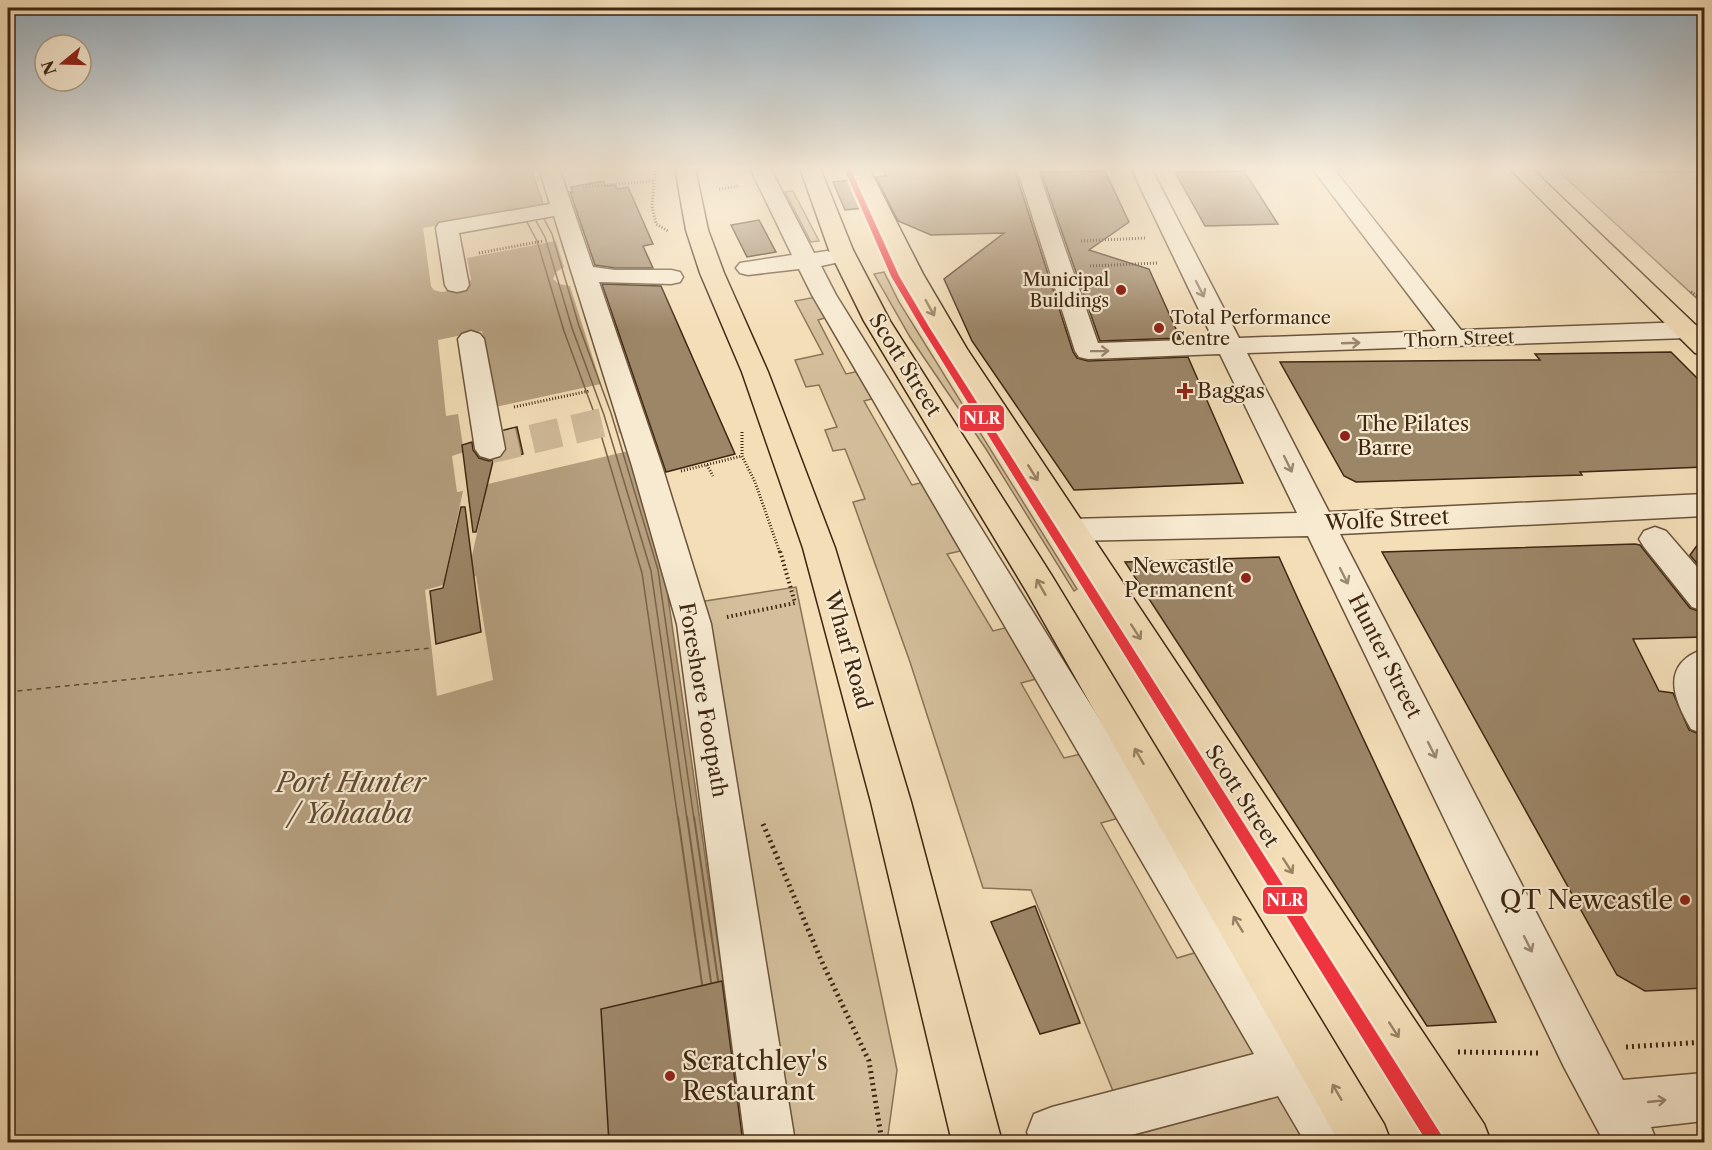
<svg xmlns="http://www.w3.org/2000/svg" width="1712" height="1150" font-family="'Libre Caslon Text',serif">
<rect width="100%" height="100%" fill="#f3deb8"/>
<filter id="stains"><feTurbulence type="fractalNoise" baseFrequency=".00333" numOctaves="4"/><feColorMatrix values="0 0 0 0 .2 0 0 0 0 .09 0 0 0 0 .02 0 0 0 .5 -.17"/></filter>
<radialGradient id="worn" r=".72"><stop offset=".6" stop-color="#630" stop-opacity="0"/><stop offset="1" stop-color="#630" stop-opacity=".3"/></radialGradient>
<!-- green -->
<g fill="#d4bf9c" stroke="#897256" stroke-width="1.5">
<polygon points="1555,168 1636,168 1642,172 1704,172 1704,305"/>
<polygon points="792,191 793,191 819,241 811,242 785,192"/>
<polygon points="884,272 899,302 1077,589 1074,591 986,449 910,337 874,274"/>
<polygon points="816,297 828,317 818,320 846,374 859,371 875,398 864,401 912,485 924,482 965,550 947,554 993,631 1009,627 1040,678 1021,683 1064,758 1085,753 1123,817 1101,823 1177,958 1201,951 1261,1054 1113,1091 1031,890 983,888 910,662 853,502 865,499 845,449 833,451 825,430 837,427 819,385 806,387 795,360 823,354 795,301"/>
<polygon points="796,587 897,1070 887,1142 784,1142 699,602"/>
<polygon points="1284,1094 1312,1142 1109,1142"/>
</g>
<!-- water -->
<polygon fill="#b59f7f" stroke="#856f53" stroke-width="1.5" points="8,168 531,168 543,204 558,232 617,410 664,569 746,1142 8,1142"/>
<!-- pier -->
<polygon fill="#f3deb8" points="548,207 560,231 633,450 488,484 467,578 476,576 493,680 437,696 425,590 443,585 463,491 457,492 452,456 464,452 458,414 446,416 438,340 482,331 495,407 601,384 570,286 559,284 553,279 556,272 564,267 556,241 467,258 471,279 469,283 457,290 441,292 434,290 431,286 423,228"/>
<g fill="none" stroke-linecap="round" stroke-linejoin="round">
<!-- shore-far1 -->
<g stroke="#7a6248" stroke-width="1.5">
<polyline points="544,219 552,234 579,326 611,413 658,570 694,819"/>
<polyline points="536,221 545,237 572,328 604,415 651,571 687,819"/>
<polyline points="527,222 537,241 564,331 596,418 642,573 678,819"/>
</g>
<!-- shore -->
<g stroke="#7a6248" stroke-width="2">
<polyline points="678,817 702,984"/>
<polyline points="687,817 711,982"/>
<polyline points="694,817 718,980"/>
</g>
<!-- ferry -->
<polyline stroke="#624a32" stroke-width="1.5" stroke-dasharray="5 4.5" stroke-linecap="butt" points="8,692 432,648"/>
</g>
<!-- building -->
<g fill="#9c8668" stroke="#3e2611" stroke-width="1.5">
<polygon points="882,168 1014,168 1073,352 1077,358 1088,361 1188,357 1243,483 1074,490 972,341 944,279 1004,233 931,235 898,221 876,177 887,176"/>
<polygon points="1105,171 1129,222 1089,250 1149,269 1180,338 1100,341 1041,172"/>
<polygon points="1244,171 1278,224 1205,226 1175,172"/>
<polygon points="852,180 865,208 845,210 833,182"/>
<polygon points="603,181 605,186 615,185 617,189 628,187 653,244 643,246 653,268 615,268 595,265 570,192 573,192 571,187"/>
<polygon points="759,220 776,252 747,257 731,225"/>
<polygon points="602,284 661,286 735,454 666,472"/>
<polygon points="1671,352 1704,385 1704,467 1580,472 1582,475 1356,482 1344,476 1280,362 1540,360 1535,354"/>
<polygon points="517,427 523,454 493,461 476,532 473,532 462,445 472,442 473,450 479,458 489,461 501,458 507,449 504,430"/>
<polygon points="461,507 465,507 481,632 436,644 430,591 443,588"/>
<polygon points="1704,536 1704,572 1690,555"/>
<polygon points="1635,544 1640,545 1690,608 1704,613 1704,637 1633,639 1659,691 1673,693 1689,730 1704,736 1704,988 1645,991 1617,975 1382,552"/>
<polygon points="1279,557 1303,610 1496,1022 1427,1026 1125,562"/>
<polygon points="1035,906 1080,1023 1040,1034 991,922"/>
<polygon points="722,981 743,1143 609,1143 601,1009"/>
</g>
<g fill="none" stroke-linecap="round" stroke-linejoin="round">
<!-- minor-tunnel -->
<polyline stroke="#cfb997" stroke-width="29" stroke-dasharray="29 14" stroke-linecap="butt" points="490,449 630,416"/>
<!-- minor casing -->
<g stroke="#6b543b" stroke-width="3">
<g id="minor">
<polygon points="539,168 559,168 593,267 615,270 671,270 680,272 683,277 680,282 671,284 599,282 662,466 711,624 795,1142 745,1142 677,624 632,466 554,216 459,233 469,285 466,290 457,292 448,290 445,285 436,228 439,223 550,204"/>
<polygon points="750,168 770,168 814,253 827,251 835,253 839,258 835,263 821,266 836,295 1299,1040 1305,1038 1322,1045 1329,1062 1322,1078 1351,1124 1358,1142 1305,1142 1278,1096 1105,1142 1031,1142 1027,1132 1034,1114 1052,1107 1254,1054 812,295 799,269 748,275 740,273 736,268 740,263 792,255"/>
<polygon points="1017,168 1037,168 1098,343 1213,339 1131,168 1151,168 1239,338 1436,331 1312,168 1333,168 1461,330 1687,322 1696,325 1700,330 1696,335 1687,338 1247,353 1329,512 1704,494 1704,516 1340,534 1623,1080 1704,1073 1704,1121 1651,1127 1657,1142 1604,1142 1564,1067 1308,536 1070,541 1059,538 1054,530 1059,522 1070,519 1297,513 1220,354 1088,359 1079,357 1075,351"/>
<polygon points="471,331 480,334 484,339 505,449 500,456 490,459 480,456 475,449 458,339 462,334"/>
<polygon points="1655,527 1666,531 1704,575 1704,611 1692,607 1644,547 1639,539 1644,531"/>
<path d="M1704 649V734L1691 729C1673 698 1660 664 1704 649Z"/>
</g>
</g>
<!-- major casing -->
<g stroke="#3e2611" stroke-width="3">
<g id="major">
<polygon points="675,168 695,168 708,230 724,273 768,372 835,548 911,802 1002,1142 952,1142 871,802 803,548 742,372 700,273 686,230"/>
<polygon points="800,168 820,168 853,250 890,321 1052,576 1384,1124 1391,1142 1339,1142 1028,594 864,321 829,250"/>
<polygon points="849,168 869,168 923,274 967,349 1484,1124 1491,1142 1438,1142 941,349 899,274"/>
<polygon points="1509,168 1531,168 1704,333 1704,355 1695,353"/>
</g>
</g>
<!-- path-far2 -->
<g stroke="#3e2611" stroke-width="3" stroke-dasharray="1 2" stroke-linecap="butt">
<polyline points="655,171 652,206 656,224 668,231"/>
<polyline points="583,187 654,181"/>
<polyline points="719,189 739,186"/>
<polyline points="1081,241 1145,238"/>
<polyline points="479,253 543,241"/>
<polyline points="1090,266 1158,263"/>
<polyline points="1691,292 1704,300"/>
<polyline points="514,407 589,391"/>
<polyline points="742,432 742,456 755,482 780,553"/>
<polyline points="707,465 713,476"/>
<polyline points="681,471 742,456"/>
</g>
<!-- path-far1 -->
<polyline stroke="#3e2611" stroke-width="4" stroke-dasharray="1.5 3" stroke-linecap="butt" points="727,617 795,603 780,551"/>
<!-- path -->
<g stroke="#3e2611" stroke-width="5" stroke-dasharray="2 4" stroke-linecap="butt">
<polyline points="763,824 822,962 869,1061 882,1142"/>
<polyline points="1626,1047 1704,1042"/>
<polyline points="1458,1052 1538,1053"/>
</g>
<!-- minor -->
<use href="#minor" fill="#f7ead1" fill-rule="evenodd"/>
<!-- major -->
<use href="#major" fill="#f3deb8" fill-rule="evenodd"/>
<!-- rail-1 casing -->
<g stroke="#f7ead1" stroke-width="5">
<polygon id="rail-1" points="844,168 850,168 899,276 929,327 1442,1136 1444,1142 1427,1142 921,327 891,276"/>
</g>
<!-- rail-1 -->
<use href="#rail-1" fill="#ee343f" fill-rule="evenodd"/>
</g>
<!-- one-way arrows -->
<defs><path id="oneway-shaft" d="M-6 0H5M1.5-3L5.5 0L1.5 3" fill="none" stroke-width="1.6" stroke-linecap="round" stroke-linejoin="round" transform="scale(1.5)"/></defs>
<g stroke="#9a8871">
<use href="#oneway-shaft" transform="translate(1200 289) rotate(63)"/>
<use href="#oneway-shaft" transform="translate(1351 343) rotate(-2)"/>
<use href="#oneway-shaft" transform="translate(1100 351) rotate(-1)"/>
<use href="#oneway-shaft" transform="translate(1288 464) rotate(64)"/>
<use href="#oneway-shaft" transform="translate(1344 576) rotate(63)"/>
<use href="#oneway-shaft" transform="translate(1432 750) rotate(63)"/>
<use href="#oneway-shaft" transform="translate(1528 944) rotate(63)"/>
<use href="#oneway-shaft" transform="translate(1657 1101) rotate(-6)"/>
</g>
<g stroke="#988264">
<use href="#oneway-shaft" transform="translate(930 308) rotate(61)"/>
<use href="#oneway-shaft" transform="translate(1033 473) rotate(58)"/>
<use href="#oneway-shaft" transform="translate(1041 587) rotate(-120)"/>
<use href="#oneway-shaft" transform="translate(1136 632) rotate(57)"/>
<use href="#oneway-shaft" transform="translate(1139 756) rotate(-120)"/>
<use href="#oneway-shaft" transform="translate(1288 866) rotate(57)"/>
<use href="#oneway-shaft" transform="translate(1238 924) rotate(-121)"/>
<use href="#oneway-shaft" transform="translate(1394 1030) rotate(57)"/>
<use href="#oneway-shaft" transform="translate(1337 1092) rotate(-120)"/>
</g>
<!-- sky -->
<linearGradient id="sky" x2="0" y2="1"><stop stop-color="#93acbe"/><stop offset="0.51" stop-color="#faf0df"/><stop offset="1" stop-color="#faf0df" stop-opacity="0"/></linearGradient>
<rect width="1712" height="329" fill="url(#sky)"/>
<!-- markers -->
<g fill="#8f2418" stroke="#f7ead1" stroke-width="2">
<circle cx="1121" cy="290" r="6"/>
<circle cx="1159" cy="328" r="6"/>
<path d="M1182 382h6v6h6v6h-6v6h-6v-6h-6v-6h6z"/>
<circle cx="1345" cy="436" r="6"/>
<circle cx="1246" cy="578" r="6"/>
<circle cx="1685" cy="900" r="6"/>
<circle cx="670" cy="1076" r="6"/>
</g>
<g text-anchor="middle" stroke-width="4.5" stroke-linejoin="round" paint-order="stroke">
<!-- far-poi labels -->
<g font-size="18" fill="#3e2611" stroke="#f7ead1" text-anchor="end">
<text x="1109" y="286">Municipal<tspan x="1109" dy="21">Buildings</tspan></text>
<text x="1171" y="324" text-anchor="start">Total Performance<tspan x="1171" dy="21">Centre</tspan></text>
</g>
<!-- far-street labels -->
<g font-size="18" fill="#3e2611" stroke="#f7ead1">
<text transform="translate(1459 339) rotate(-2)" y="6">Thorn Street</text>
</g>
<!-- street labels -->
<g font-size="21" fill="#3e2611" stroke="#f7ead1">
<text transform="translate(905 365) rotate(58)" y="7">Scott Street</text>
<text transform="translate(1387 520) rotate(-3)" y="7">Wolfe Street</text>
<text transform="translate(848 650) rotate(74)" y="7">Wharf Road</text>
<text transform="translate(1385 656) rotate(63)" y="7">Hunter Street</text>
<text transform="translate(703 700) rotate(80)" y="7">Foreshore Footpath</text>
<text transform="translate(1242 796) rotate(57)" y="7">Scott Street</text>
</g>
<!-- poi labels -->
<g font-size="21" fill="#3e2611" stroke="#f7ead1" text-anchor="start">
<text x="1197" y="398">Baggas</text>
<text x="1357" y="431">The Pilates<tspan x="1357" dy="24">Barre</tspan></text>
<text x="1234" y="573" text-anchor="end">Newcastle<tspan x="1234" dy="24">Permanent</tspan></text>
</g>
<!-- near-poi labels -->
<g font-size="26" fill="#3e2611" stroke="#f7ead1" text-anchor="end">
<text x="1673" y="909">QT Newcastle</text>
<text x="682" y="1070" text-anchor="start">Scratchley's<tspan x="682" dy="30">Restaurant</tspan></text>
</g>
<!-- near-water labels -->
<g font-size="27" font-style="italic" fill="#624a32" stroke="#f7ead1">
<text x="351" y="792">Port Hunter<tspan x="351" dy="31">/ Yohaaba</tspan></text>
</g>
</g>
<g stroke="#f7ead1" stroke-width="2">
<rect x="959" y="404" width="46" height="28" rx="6" fill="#ee343f"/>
<rect x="1262" y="886" width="46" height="29" rx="6" fill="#ee343f"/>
</g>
<g font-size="16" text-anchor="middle" font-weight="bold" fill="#fff">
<text x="982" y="424">NLR</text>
<text x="1285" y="906">NLR</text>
</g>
<!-- margin -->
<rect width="1712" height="1150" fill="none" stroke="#f3deb8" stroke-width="30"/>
<rect x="9" y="9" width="1694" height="1132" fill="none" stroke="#3e2611" stroke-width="3"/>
<rect x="15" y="15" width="1682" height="1120" fill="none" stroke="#3e2611" stroke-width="1.5"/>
<!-- north arrow -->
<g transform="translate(63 63) rotate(251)"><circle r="28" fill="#f7ead1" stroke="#ad9c84" stroke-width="1.5"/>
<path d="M0-4.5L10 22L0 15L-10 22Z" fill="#8f2418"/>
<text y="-9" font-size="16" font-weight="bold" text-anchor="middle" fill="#3e2611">N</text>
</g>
<rect width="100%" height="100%" filter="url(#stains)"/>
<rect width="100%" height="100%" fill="url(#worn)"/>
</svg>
